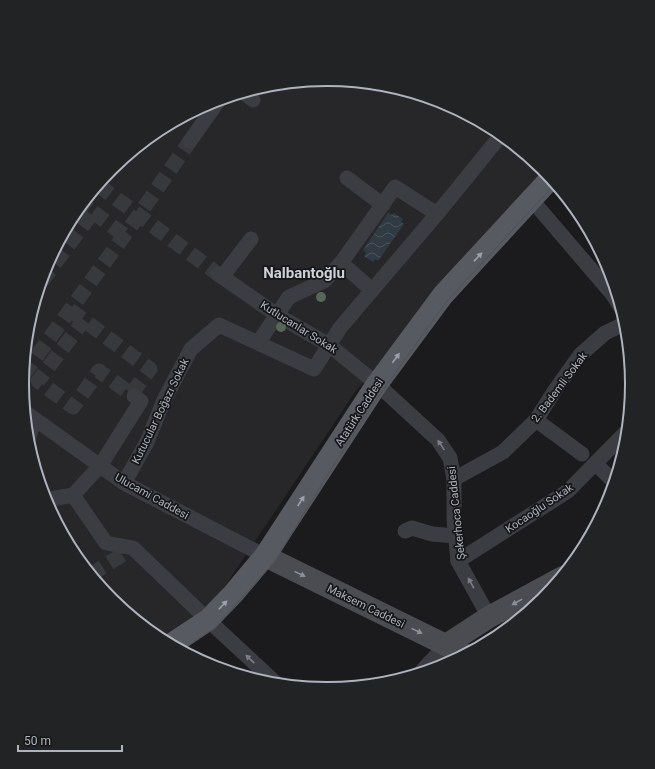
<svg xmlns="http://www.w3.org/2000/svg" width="655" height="769" font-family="Roboto,sans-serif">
<defs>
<pattern id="water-waves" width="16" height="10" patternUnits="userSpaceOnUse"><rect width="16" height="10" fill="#303a42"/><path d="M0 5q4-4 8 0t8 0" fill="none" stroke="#4b545b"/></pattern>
</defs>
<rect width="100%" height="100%" fill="#1b1b1d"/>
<!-- built -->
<polygon fill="#27272a" points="328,79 387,85 445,102 497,131 544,169 549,175 355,392 213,604 158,639 111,600 73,554 45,501 28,444 22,384 28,325 45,267 74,215 112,168 158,130 211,102 268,85"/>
<!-- water -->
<polygon fill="url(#water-waves)" points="388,213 392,215 394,213 403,219 401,222 404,224 378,261 375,259 373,262 364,256 366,253 363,250"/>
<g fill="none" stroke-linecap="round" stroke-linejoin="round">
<!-- street-tunnel -->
<g stroke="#38393d" stroke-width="15" stroke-dasharray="15 8" stroke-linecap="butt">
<polyline points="98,185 218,274"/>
<polyline points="93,212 124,235"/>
<polyline points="41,282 93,212 82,204"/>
<polyline points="70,310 150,369 131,394 99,371 73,407 38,381 84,320"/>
<polyline points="23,375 139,215 190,141"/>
<polyline points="90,575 133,548"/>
</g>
<!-- street -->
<g stroke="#3c3d42" stroke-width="15">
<polyline points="243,92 253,100"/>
<polyline points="190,141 219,100"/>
<polyline points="347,178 383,205"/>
<polyline points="531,199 613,295 623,311"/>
<polyline points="341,263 372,290"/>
<polyline points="218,274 277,315 329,345 377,384 438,440 450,458 454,479 454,519 458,561 489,617"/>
<polyline points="222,277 251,239"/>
<polyline points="258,343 314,369 340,328 437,214"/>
<polyline points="25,412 124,483 265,556"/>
<polyline points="536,420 582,454"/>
<polyline points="28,441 34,419"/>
<polyline points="596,464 615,483"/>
<polyline points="454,479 503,452 536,420 555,390 580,355 605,333 626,323"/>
<polyline points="124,483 147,442 164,400 191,349 219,325 258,343 289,297 324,281 341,263 395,187 437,214 502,134"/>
<polyline points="73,495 100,466 141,401 134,396"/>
<polyline points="45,500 73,495 106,543 133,548 208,620 278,685"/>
<polyline points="405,531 412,528 432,534 456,536"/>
<polyline points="458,561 568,491 629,429"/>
<polyline points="418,675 446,645"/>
</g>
<!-- secondary -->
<g stroke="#4a4c52" stroke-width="22">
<polyline points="265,556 466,655"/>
<polyline points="446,645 489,617 563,577"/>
</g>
<!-- primary -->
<polyline stroke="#585a61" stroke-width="22" points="170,645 208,620 233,594 265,556 377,384 443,295 551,178"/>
<!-- tram -->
<polyline stroke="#4f5157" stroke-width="1" points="181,651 216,627 275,561 333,466 383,390 447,301 556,183"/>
</g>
<!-- trees -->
<g fill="#556857">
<circle cx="321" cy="297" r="5"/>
<circle cx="281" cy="327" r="5"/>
</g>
<!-- one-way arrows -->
<defs><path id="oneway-solid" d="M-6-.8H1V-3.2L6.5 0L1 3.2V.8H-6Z"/></defs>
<g fill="#9da1ab">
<use href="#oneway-solid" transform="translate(478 257) rotate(-47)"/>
<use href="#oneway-solid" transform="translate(396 358) rotate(-53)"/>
<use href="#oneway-solid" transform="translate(301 501) rotate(-57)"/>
<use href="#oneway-solid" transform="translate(223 605) rotate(-46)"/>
</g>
<g fill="#7b7e86">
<use href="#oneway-solid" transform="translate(441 445) rotate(-124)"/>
<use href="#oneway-solid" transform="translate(471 583) rotate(-119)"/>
<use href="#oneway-solid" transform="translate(250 659) rotate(-137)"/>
</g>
<g fill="#8b8f98">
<use href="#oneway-solid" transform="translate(300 574) rotate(26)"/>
<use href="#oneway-solid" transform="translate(517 602) rotate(151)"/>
<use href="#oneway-solid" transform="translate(417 631) rotate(26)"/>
</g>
<g text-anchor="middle" stroke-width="3.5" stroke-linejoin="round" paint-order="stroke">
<!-- street labels -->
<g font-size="11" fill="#aeb3bd" stroke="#161618">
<text transform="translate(299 327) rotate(32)" y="4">Kutlucanlar Sokak</text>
<text transform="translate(559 387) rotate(-53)" y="4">2. Bademli Sokak</text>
<text transform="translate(160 411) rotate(-64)" y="4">Kutucular Boğazı Sokak</text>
<text transform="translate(359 412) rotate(-57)" y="4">Atatürk Caddesi</text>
<text transform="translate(152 496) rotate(29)" y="4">Ulucami Caddesi</text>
<text transform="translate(539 508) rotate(-34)" y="4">Kocaoğlu Sokak</text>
<text transform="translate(456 513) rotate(-96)" y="4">Şekerhoca Caddesi</text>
<text transform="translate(366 606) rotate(26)" y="4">Maksem Caddesi</text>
</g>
<!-- district labels -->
<g font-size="15" font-weight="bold" fill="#cfd1d8" stroke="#161618">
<text x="304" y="278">Nalbantoğlu</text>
</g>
</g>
<!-- crop -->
<path d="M0 0H655V769H0ZM29 384a298 298 0 1 1 596 0a298 298 0 1 1-596 0Z" fill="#222325" fill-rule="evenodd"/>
<path fill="none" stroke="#aeb3bd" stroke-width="2" d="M29 384a298 298 0 1 1 596 0a298 298 0 1 1-596 0Z"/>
<!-- scale -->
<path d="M18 745v6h104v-6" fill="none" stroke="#aeb3bd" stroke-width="2"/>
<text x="24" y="745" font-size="12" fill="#aeb3bd" stroke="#161618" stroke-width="3" paint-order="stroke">50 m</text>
</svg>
